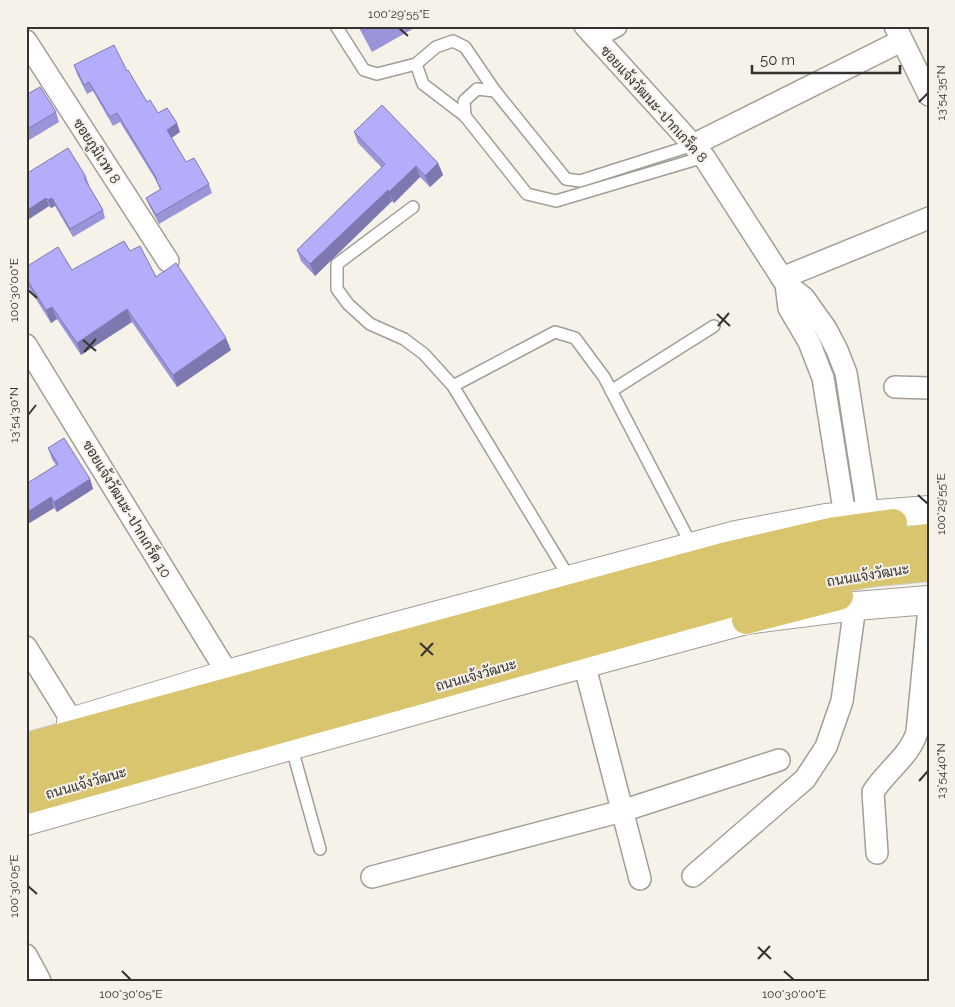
<svg xmlns="http://www.w3.org/2000/svg" width="955" height="1007" font-family="Raleway,Sarabun,sans-serif">
<rect width="100%" height="100%" fill="#f6f1e9"/>
<g fill="none" stroke-linecap="round" stroke-linejoin="round">
<!-- lane casing -->
<g stroke="#a29e97" stroke-width="14">
<g id="lane">
<polyline points="336,26 364,70 377,74 416,64 436,47 453,41 465,47 495,91 566,179 580,181 693,145"/>
<polyline points="416,64 423,84 465,116 527,194 556,201 704,157"/>
<polyline points="465,116 464,101 477,89 495,91"/>
<polyline points="413,207 337,264 337,289 348,304 370,324 404,339 424,354 453,386 570,579"/>
<polyline points="453,386 555,332 575,338 604,377 692,546"/>
<polyline points="611,391 714,326"/>
<polyline points="291,745 320,849"/>
</g>
</g>
<!-- street casing -->
<g stroke="#a29e97" stroke-width="24">
<g id="street">
<polyline points="585,26 704,157 782,278 786,284 804,298 826,329 837,350 846,373 868,514"/>
<polyline points="895,26 929,95"/>
<polyline points="595,37 616,26"/>
<polyline points="26,41 168,261"/>
<polyline points="693,145 901,41"/>
<polyline points="782,278 929,218"/>
<polyline points="786,284 789,308 809,342 823,378 845,516"/>
<polyline points="26,345 228,674"/>
<polyline points="895,387 929,388"/>
<polyline points="26,647 72,721"/>
<polyline points="584,663 640,879"/>
<path d="M877 853 873 792C886 771 910 756 917 732L929 608"/>
<polyline points="693,876 805,779 826,747 842,701 855,606"/>
<polyline points="372,877 622,811 779,760"/>
<polyline points="26,955 40,981"/>
</g>
</g>
<!-- secondary casing -->
<g stroke="#a29e97" stroke-width="30">
<g id="secondary">
<polyline points="71,722 228,674 371,633 736,535 826,518 929,510"/>
<polyline points="26,821 501,686 746,620 855,606 929,600"/>
</g>
</g>
<!-- primary casing -->
<g stroke="#cfcecd" stroke-width="30">
<g id="primary">
<polyline points="746,620 839,596"/>
<polyline points="26,747 723,557 835,531 893,523"/>
<polyline points="26,772 635,601 756,570 862,547 929,538"/>
<polyline points="26,800 764,594 867,573 929,567"/>
</g>
</g>
<!-- lane -->
<use href="#lane" stroke="#fff" stroke-width="11"/>
<!-- street -->
<use href="#street" stroke="#fff" stroke-width="21"/>
<!-- secondary -->
<use href="#secondary" stroke="#fff" stroke-width="28"/>
<!-- primary -->
<use href="#primary" stroke="#d9c56e" stroke-width="28"/>
</g>
<!-- wall -->
<g fill="#9a95d8">
<polygon points="358,26 418,26 372,52"/>
<polygon points="74,65 127,71 147,102 158,113 180,132 171,138 186,162 209,184 212,193 159,224 150,207 146,198 160,190 157,182 120,122 113,126 93,91 87,94 77,74"/>
<polygon points="26,95 56,112 59,122 26,142"/>
<polygon points="354,132 438,163 443,175 430,187 420,177 394,203 392,201 315,276 301,261 297,250 382,168 358,143"/>
<polygon points="68,148 86,177 89,185 88,185 103,210 105,218 73,237 55,206 51,208 49,206 26,221"/>
<polygon points="130,251 231,350 177,387 132,322 81,355 57,319 51,323 26,283 26,267 72,270"/>
<polygon points="48,448 90,479 93,489 57,512 54,508 26,525 56,465 52,459"/>
</g>
<!-- shaded-wall -->
<g fill="#7d79b0">
<polygon points="177,123 180,132 170,139 167,130"/>
<polygon points="438,163 443,175 430,187 425,176"/>
<polygon points="416,166 420,177 394,203 389,192"/>
<polygon points="388,190 392,201 315,276 310,264"/>
<polygon points="46,198 49,206 26,221 26,211"/>
<polygon points="52,198 55,206 51,208 48,200"/>
<polygon points="52,307 57,319 51,323 46,310"/>
<polygon points="127,309 132,322 81,355 77,343"/>
<polygon points="226,338 231,350 177,387 173,375"/>
<polygon points="90,479 93,489 57,512 54,502"/>
<polygon points="51,497 54,508 26,525 26,513"/>
</g>
<!-- building -->
<g fill="#b3adfb" stroke="#7d79b0">
<polygon points="362,26 372,26 364,31"/>
<polygon points="114,45 127,71 128,70 147,102 150,100 158,113 167,108 177,123 167,130 186,162 194,158 209,184 156,215 146,198 161,189 156,180 157,179 117,113 110,117 89,82 84,85 74,65"/>
<polygon points="40,87 56,112 26,130 26,95"/>
<polygon points="382,105 438,163 425,176 416,166 389,192 388,190 310,264 297,250 385,164 354,132"/>
<polygon points="68,148 86,177 84,178 103,210 70,229 52,198 48,200 46,198 26,211 26,174"/>
<polygon points="124,241 130,251 140,246 156,277 176,263 226,338 173,375 127,309 77,343 52,307 46,310 26,278 26,267 58,247 72,270"/>
<polygon points="64,438 90,479 54,502 51,497 26,513 26,484 58,464 48,448"/>
</g>
<!-- ticks -->
<path fill="none" stroke="#353330" stroke-width="2" d="M399 28 408 36M919 102 928 93M28 290 37 298M717 314 730 326M718 326 729 313M83 340 96 351M84 352 96 339M28 415 36 405M918 495 928 504M420 643 433 655M421 656 433 643M919 781 928 771M28 886 37 894M758 947 771 959M758 959 770 946M122 971 131 980M784 971 794 980"/>
<g text-anchor="middle" stroke-width="4" stroke-linejoin="round" paint-order="stroke">
<!-- street labels -->
<g font-size="14" fill="#353330" stroke="#f6f1e9">
<text transform="translate(654 104) rotate(48)" y="5">ซอยแจ้งวัฒนะ-ปากเกร็ด 8</text>
<text transform="translate(97 151) rotate(57)" y="5">ซอยภูมิเวท 8</text>
<text transform="translate(127 509) rotate(59)" y="5">ซอยแจ้งวัฒนะ-ปากเกร็ด 10</text>
<text transform="translate(868 575) rotate(-9)" y="5">ถนนแจ้งวัฒนะ</text>
<text transform="translate(476 675) rotate(-16)" y="5">ถนนแจ้งวัฒนะ</text>
<text transform="translate(86 783) rotate(-16)" y="5">ถนนแจ้งวัฒนะ</text>
</g>
</g>
<!-- border -->
<rect width="955" height="1007" fill="none" stroke="#f6f1e9" stroke-width="55"/>
<!-- scale -->
<path d="M752 65v8h148v-8" fill="none" stroke="#353330" stroke-width="2.5"/>
<text x="760" y="65" font-size="15" fill="#353330" stroke="#f6f1e9" stroke-width="4" paint-order="stroke">50 m</text>
<rect x="28" y="28" width="900" height="952" fill="none" stroke="#353330" stroke-width="2"/>
<g font-size="12" text-anchor="middle" fill="#353330">
<text x="399" y="18">100°29'55"E</text>
<text transform="translate(941 93) rotate(-90)" y="4">13°54'35"N</text>
<text transform="translate(14 290) rotate(-90)" y="4">100°30'00"E</text>
<text transform="translate(14 415) rotate(-90)" y="4">13°54'30"N</text>
<text transform="translate(941 504) rotate(-90)" y="4">100°29'55"E</text>
<text transform="translate(941 771) rotate(-90)" y="4">13°54'40"N</text>
<text transform="translate(14 886) rotate(-90)" y="4">100°30'05"E</text>
<text x="131" y="998">100°30'05"E</text>
<text x="794" y="998">100°30'00"E</text>
</g>
</svg>
